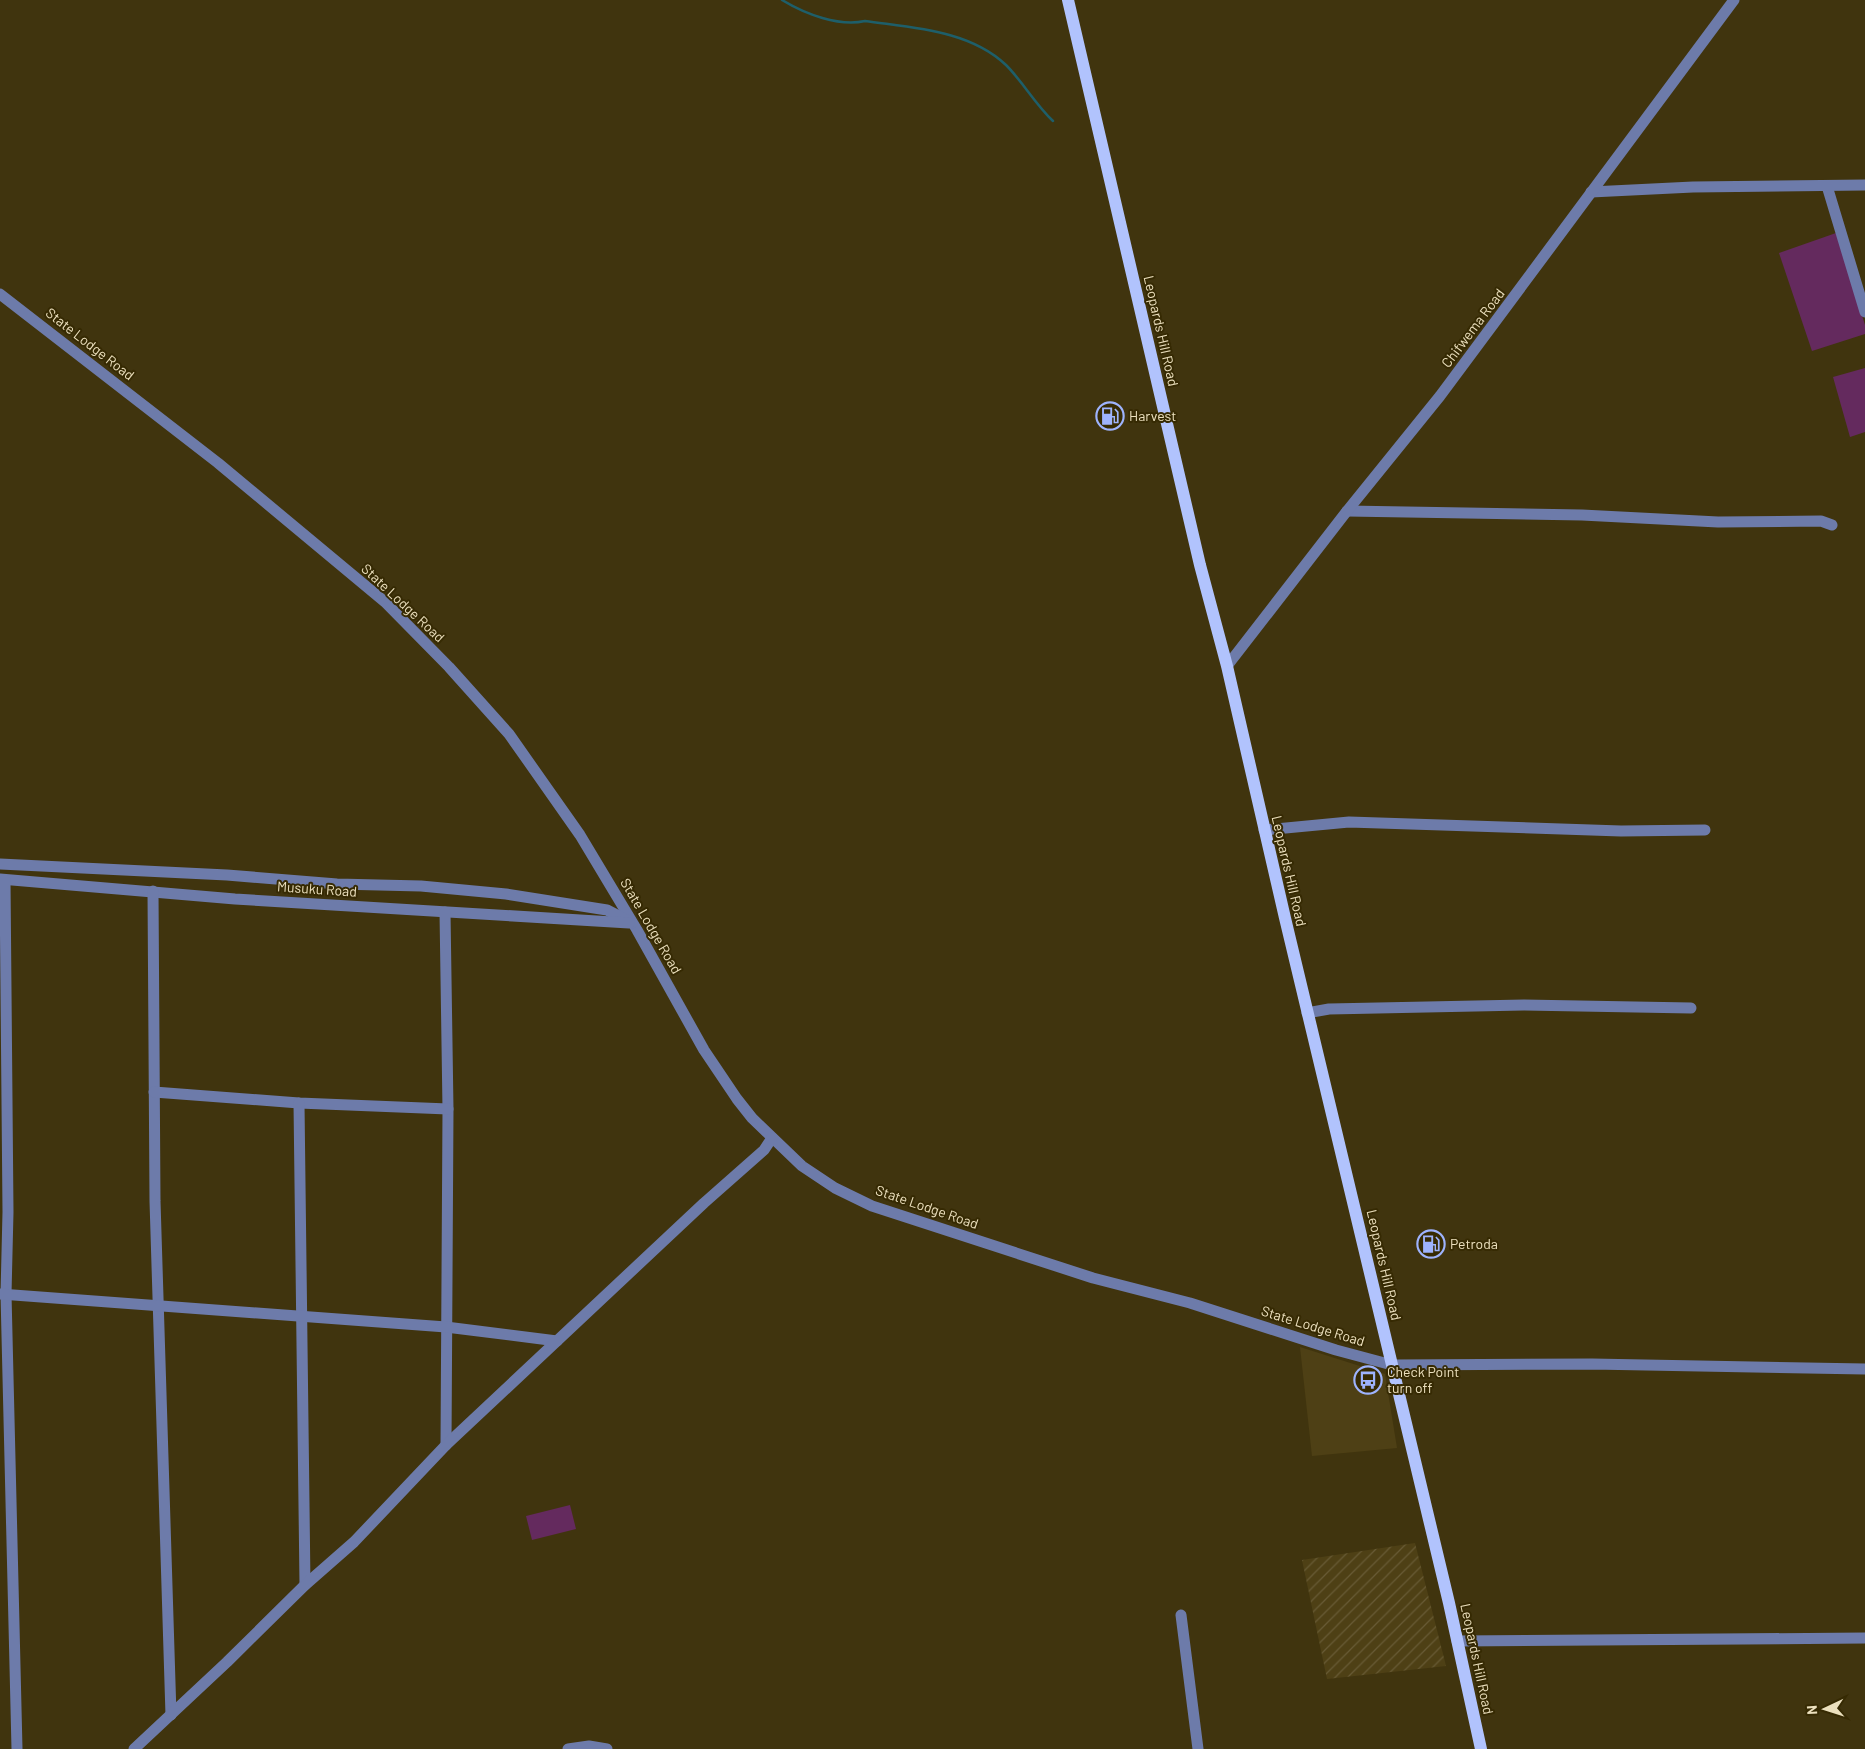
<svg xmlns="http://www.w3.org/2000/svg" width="1865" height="1749" font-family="Barlow,sans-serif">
<defs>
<pattern id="industrial-furrows" width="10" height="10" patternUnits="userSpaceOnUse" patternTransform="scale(1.25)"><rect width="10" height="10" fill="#4e4015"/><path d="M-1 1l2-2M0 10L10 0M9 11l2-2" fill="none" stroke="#685b35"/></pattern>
</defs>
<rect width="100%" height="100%" fill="#40340e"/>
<!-- built -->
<polygon fill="#4e4015" points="1300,1347 1385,1374 1397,1448 1312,1456"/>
<!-- industrial -->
<polygon fill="url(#industrial-furrows)" points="1415,1543 1446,1666 1327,1679 1302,1560"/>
<!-- grass -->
<g fill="#642a5e">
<polygon points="1836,233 1865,325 1865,334 1812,351 1779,253"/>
<polygon points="1865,368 1865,432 1850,437 1833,377"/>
<polygon points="570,1505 576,1529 532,1540 526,1516"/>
</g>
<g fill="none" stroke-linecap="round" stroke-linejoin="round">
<!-- stream -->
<path stroke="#1e5f6a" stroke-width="2.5" d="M782 0C805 14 839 27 865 21 913 28 969 30 1006 65 1023 82 1035 104 1053 121"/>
<!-- minor -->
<g stroke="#6d7baa" stroke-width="11">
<polyline points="1827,186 1865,312"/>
<polyline points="1591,192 1693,187 1865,185"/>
<polyline points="0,294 218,463 385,602 449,667 509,734 580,835 637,930 704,1050 737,1099 752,1118 802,1166 835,1188 872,1206 1093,1278 1190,1303 1336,1350 1392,1365 1592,1364 1865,1369"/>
<polyline points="1347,511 1582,515 1718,522 1821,521 1832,525"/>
<polyline points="1227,666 1347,511 1440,396 1734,0"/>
<polyline points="1264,830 1349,822 1621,831 1705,830"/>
<polyline points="0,864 227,875 337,884 421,886 506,894 607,910 632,923"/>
<polyline points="0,879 235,899 629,923"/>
<polyline points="5,880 8,1212 6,1294 17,1749"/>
<polyline points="153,891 155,1201 171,1715"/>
<polyline points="445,912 448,1109 446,1445"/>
<polyline points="1307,1013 1329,1009 1524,1005 1691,1008"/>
<polyline points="154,1092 299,1103 448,1109"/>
<polyline points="299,1103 305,1585"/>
<polyline points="0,1294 446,1327 557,1341"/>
<polyline points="1181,1615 1198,1749"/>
<polyline points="1457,1641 1865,1638"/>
<polyline points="134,1749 227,1662 305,1585 354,1542 446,1445 704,1203 764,1150 772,1138"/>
<polyline points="568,1749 589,1746 607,1749"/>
</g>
<!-- major -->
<polyline stroke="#b1c3fd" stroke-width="12" points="1068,0 1200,565 1227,666 1285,918 1449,1603 1481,1749"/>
</g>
<!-- icons -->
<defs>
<g id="fuel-ring" transform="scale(1.4375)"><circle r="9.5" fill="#362a03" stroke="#9eb3fd" stroke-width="1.5"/><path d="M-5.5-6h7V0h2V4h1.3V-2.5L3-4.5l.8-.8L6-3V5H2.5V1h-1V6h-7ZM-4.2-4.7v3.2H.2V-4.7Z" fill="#9eb3fd"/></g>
<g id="bus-ring" transform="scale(1.4375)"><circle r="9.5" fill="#362a03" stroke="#9eb3fd" stroke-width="1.5"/><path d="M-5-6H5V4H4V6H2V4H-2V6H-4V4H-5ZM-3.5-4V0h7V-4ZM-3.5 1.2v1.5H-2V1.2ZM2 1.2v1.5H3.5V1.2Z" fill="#9eb3fd"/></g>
</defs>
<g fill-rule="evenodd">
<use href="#fuel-ring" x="1110" y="416"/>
<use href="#fuel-ring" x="1431" y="1244"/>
<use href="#bus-ring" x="1368" y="1380"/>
</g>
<g text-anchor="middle" stroke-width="4" stroke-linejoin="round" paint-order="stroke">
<!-- street labels -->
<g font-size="14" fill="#ece0be" stroke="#362a03">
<text transform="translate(1473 328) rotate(-53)" y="5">Chifwema Road</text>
<text transform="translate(1161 331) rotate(77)" y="5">Leopards Hill Road</text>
<text transform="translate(90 344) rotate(38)" y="5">State Lodge Road</text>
<text transform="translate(403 603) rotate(43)" y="5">State Lodge Road</text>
<text transform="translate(1289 871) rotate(77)" y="5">Leopards Hill Road</text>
<text transform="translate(317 889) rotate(4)" y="5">Musuku Road</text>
<text transform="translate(651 926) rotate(60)" y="5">State Lodge Road</text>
<text transform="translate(927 1207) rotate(19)" y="5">State Lodge Road</text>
<text transform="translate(1384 1265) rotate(77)" y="5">Leopards Hill Road</text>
<text transform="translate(1313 1326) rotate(17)" y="5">State Lodge Road</text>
<text transform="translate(1477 1659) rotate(78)" y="5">Leopards Hill Road</text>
</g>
<!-- poi labels -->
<g font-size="14" fill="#ece0be" stroke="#362a03" text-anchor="start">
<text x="1129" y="421">Harvest</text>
<text x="1450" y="1249">Petroda</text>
<text x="1387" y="1377">Check Point<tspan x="1387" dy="16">turn off</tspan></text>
</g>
</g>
<!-- north arrow -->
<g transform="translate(1825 1709) rotate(266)" stroke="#362a03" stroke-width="4" paint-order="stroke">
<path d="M0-4L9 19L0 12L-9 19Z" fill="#ece0be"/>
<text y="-8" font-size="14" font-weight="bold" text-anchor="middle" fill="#ece0be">N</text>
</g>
</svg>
